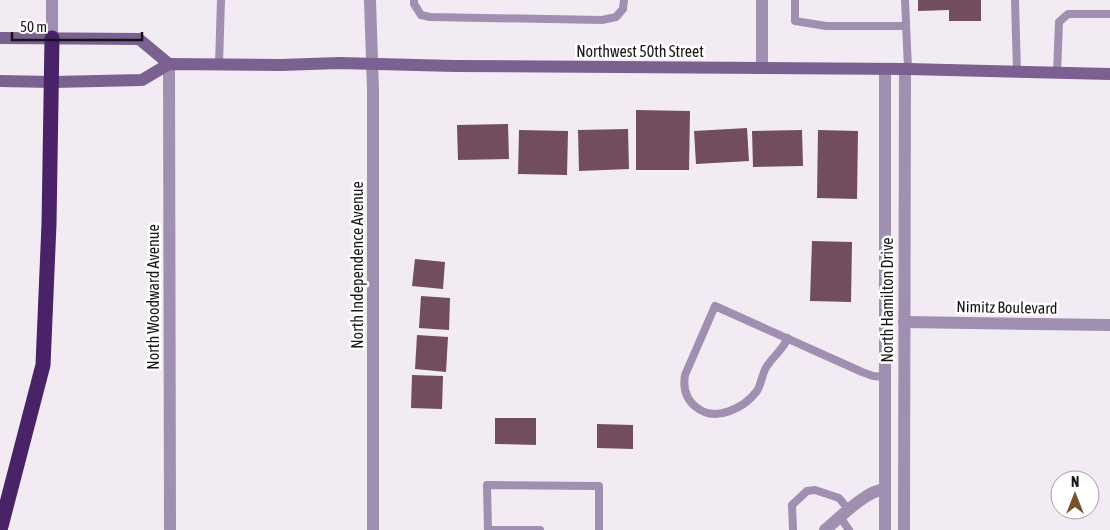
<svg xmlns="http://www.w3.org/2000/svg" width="1110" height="530" font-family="'Asap Condensed',sans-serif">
<rect width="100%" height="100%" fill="#f3ebf3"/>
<!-- building -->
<g fill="#724c5f">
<polygon points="918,0 981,0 981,21 949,21 949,10 918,11"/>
<polygon points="636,110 690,111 689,170 636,170"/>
<polygon points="508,124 509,159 458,160 457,125"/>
<polygon points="747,128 749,161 696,164 694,131"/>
<polygon points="628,129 629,169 579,171 578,130"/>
<polygon points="519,130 568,131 567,175 518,174"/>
<polygon points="802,130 803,166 753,167 752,131"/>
<polygon points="818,130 858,131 857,199 817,198"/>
<polygon points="812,241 852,242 851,302 810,301"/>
<polygon points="415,259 445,262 443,289 412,286"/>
<polygon points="421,296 450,298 449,330 419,328"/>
<polygon points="417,335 448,337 446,372 415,369"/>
<polygon points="412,375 443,376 442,409 411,408"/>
<polygon points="495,418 536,418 536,445 495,444"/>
<polygon points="597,424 633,425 633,449 597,448"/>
</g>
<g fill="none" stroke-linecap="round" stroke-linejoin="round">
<!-- service -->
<g stroke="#a08fb1" stroke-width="8">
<polyline points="414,0 414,4 421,15 430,17 602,20 616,17 623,9 624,0"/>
<polyline points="795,0 795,21 826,26 905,26"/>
<polyline points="905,0 908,69"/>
<polyline points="1015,0 1017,72"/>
<polyline points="219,64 221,0"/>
<polyline points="1057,73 1059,22 1068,14 1110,14"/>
<path d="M788 338C781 352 775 354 767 366 762 373 762 383 757 391 744 408 715 423 696 407 686 399 683 387 685 375L715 306 862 372 873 376 885 377"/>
<polyline points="840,517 849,530"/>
<polyline points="488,530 487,485 599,486 599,530"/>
<polyline points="488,530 540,530"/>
<polyline points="793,530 792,505 807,491 815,490 839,498 849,510"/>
</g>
<!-- minor -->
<g stroke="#a08fb1" stroke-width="12">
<polyline points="762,0 762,68"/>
<polyline points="169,64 170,530"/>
</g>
<!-- tertiary -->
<g stroke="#a08fb1" stroke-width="12">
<polyline points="52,0 52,38"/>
<polyline points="370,0 373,90 373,530"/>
<polyline points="904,322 1110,325"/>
<path d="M825 530C841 517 865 491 885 489"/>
<polyline points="885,530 885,69"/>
<polyline points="904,530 905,69"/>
</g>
<!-- secondary -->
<g stroke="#7a6192" stroke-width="12">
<polyline points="0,38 139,39 169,64"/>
<polyline points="0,81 53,82 142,80 169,64 281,65 339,63 455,66 908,69 1110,74"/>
</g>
<!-- motorway -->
<polyline stroke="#492267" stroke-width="15" points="0,530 43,365 49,224 52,38"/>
</g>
<g text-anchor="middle" stroke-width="5" stroke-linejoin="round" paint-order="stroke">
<!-- street labels -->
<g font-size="16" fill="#181518" stroke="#fff">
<text x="640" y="57">Northwest 50th Street</text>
<text transform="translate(357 265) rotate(-90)" y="6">North Independence Avenue</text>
<text transform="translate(153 297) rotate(-90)" y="6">North Woodward Avenue</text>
<text transform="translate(887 300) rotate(-90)" y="6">North Hamilton Drive</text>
<text transform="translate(1007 307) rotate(1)" y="6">Nimitz Boulevard</text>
</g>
</g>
<!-- north arrow -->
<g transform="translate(1075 495)"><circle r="24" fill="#ffffff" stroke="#a3a1a3"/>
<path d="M0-4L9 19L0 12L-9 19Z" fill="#75522b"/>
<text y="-8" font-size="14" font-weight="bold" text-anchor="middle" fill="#181518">N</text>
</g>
<!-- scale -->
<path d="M12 32v8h130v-8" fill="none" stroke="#181518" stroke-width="2.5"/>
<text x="20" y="32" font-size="15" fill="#181518" stroke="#ffffff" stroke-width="4" paint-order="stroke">50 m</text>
</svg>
